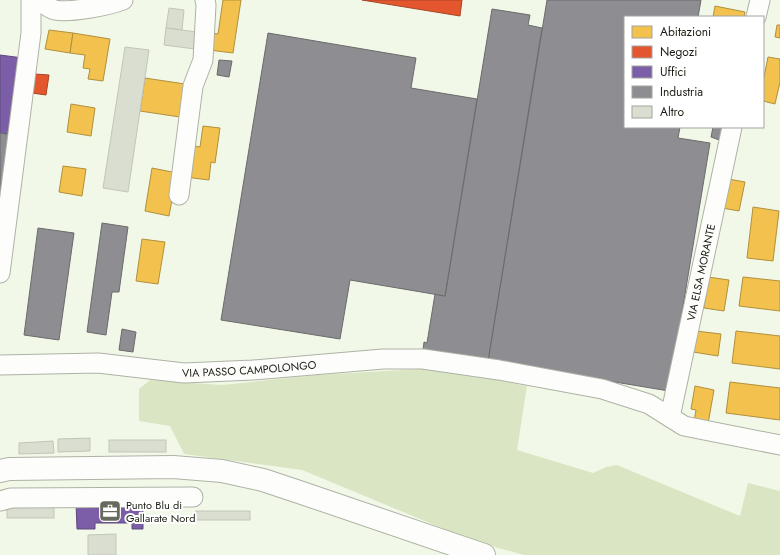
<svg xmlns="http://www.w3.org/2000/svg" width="780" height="555" font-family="Jost,sans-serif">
<rect width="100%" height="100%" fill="#f2f8e8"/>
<!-- green -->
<polygon fill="#dae6c3" points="437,368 527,386 517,450 593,473 606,467 617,465 740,516 748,483 780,491 780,555 524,555 473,541 302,470 184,454 170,426 139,421 139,389 150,380 222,385 316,375"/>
<!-- homes -->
<g fill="#f2c14e" stroke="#b1903c">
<polygon points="223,0 241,0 233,53 209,50 211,33 218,34"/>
<polygon points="715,6 745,12 744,17 713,17"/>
<polygon points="777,25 780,25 780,38 775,37"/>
<polygon points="49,30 73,33 70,53 45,49"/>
<polygon points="73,33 110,39 103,81 88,79 90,69 83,68 85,55 70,53"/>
<polygon points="768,57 780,59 780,82 775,104 763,101 763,82"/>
<polygon points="145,78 185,84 180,117 140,111"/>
<polygon points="71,104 95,108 91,136 67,132"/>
<polygon points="203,126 220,128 215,163 211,162 209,180 185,177 190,145 200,147"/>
<polygon points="63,166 86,169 82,196 59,192"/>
<polygon points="152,168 177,173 169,216 145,211"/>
<polygon points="717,177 745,182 739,211 711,206"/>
<polygon points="753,207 779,211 773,261 747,258"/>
<polygon points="142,239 165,242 158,284 136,281"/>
<polygon points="708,277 729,280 724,311 704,308"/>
<polygon points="743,277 780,281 780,311 739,306"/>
<polygon points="696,331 721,334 718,356 693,352"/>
<polygon points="736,331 780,336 780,369 732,363"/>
<polygon points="730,382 780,388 780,420 726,413"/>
<polygon points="695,386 714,390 708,424 694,421 696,410 691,409"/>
</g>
<!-- shops -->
<g fill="#e4572e" stroke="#a74626">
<polygon points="362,0 462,0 460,16"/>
<polygon points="35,74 49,75 46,95 32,93"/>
</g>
<!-- offices -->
<g fill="#7b5ea7" stroke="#5e4a7b">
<polygon points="0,55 23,58 13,135 0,133"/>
<polygon points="76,503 143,503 143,529 132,529 132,523 95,523 95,529 77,529"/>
</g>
<!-- industry -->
<g fill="#8d8d92" stroke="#6a6b6c">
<polygon points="547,0 701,0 698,17 625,17 625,127 680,127 678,138 710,143 669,391 488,361"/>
<polygon points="492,9 530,15 528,25 542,28 488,361 423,350 424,342 427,343 435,294 445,296"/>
<polygon points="268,33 416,58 411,88 477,99 445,296 350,280 340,339 221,320"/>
<polygon points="219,60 232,61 229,77 217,75"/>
<polygon points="713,127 725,127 722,141 711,137"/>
<polygon points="0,133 13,135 0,228"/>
<polygon points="102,223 128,227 119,292 112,292 106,335 87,332"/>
<polygon points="38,228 74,233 59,340 24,335"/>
<polygon points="122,329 136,332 133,352 119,350"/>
</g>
<!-- building -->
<g fill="#d9ded1" stroke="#c2c6ba">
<polygon points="169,8 184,10 182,30 166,28"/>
<polygon points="166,28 197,32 195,49 164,45"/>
<polygon points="125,47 149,50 128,192 103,188"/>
<polygon points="90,438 90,451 58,452 58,439"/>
<rect x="109" y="440" width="57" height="12"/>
<polygon points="53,441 54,453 19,454 19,443"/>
<rect x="7" y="507" width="47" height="11"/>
<rect x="196" y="511" width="54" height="9"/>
<polygon points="116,534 116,555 88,555 88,535"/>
</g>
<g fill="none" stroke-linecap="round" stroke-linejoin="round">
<!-- minor casing -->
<g stroke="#adb2a5" stroke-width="21">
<g id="minor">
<path d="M39 0C44 4 48 8 55 10 70 13 107 6 123 0"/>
<polyline points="756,17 760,0"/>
<polyline points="179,195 193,86 203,60 206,5 205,0"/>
<polyline points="0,273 31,33 31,0"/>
<path id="s1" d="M0 365 98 363 184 373 253 370 383 359H423L499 370 602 389 649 404 684 426 780 445"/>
<path id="s2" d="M670 417 732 127"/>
<polyline points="0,501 11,498 193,497"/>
</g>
</g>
<!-- highway casing -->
<g stroke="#adb2a5" stroke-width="24">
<polyline id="highway" points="0,471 9,469 173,467 222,471 263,480 302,493 484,555"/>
</g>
<!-- minor -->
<use href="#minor" stroke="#fdfefc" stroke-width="19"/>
<!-- highway -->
<use href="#highway" stroke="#fdfefc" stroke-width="22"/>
</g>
<!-- icons -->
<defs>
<g id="office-square" transform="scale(1.15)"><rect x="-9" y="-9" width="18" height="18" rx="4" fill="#666a5e" stroke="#fff"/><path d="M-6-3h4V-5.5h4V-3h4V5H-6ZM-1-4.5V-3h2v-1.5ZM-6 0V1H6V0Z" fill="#fff"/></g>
</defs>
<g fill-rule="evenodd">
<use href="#office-square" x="110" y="511"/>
</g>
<g text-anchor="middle" stroke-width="4" stroke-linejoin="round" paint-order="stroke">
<!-- street labels -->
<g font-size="11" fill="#1a1d13" stroke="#fff">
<text dy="4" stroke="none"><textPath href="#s2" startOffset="148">VIA ELSA MORANTE</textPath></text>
<text dy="4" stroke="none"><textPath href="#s1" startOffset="250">VIA PASSO CAMPOLONGO</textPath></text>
</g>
<!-- poi labels -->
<g font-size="11" fill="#1a1d13" stroke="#fff" text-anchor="start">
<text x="126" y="509">Punto Blu di<tspan x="126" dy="13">Gallarate Nord</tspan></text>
</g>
</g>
<!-- legend -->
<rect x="624" y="16" width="140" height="112" fill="#ffffff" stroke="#a3a5a1"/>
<rect x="632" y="26" width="20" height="12" fill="#f2c14e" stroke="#a3a5a1"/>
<text x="660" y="36" font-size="12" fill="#1a1d13">Abitazioni</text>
<rect x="632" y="46" width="20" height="12" fill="#e4572e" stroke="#a3a5a1"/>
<text x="660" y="56" font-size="12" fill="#1a1d13">Negozi</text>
<rect x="632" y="66" width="20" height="12" fill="#7b5ea7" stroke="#a3a5a1"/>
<text x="660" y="76" font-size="12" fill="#1a1d13">Uffici</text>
<rect x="632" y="86" width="20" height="12" fill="#8d8d92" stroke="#a3a5a1"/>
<text x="660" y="96" font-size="12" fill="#1a1d13">Industria</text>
<rect x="632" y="106" width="20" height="12" fill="#d9ded1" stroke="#a3a5a1"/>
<text x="660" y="116" font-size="12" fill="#1a1d13">Altro</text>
</svg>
